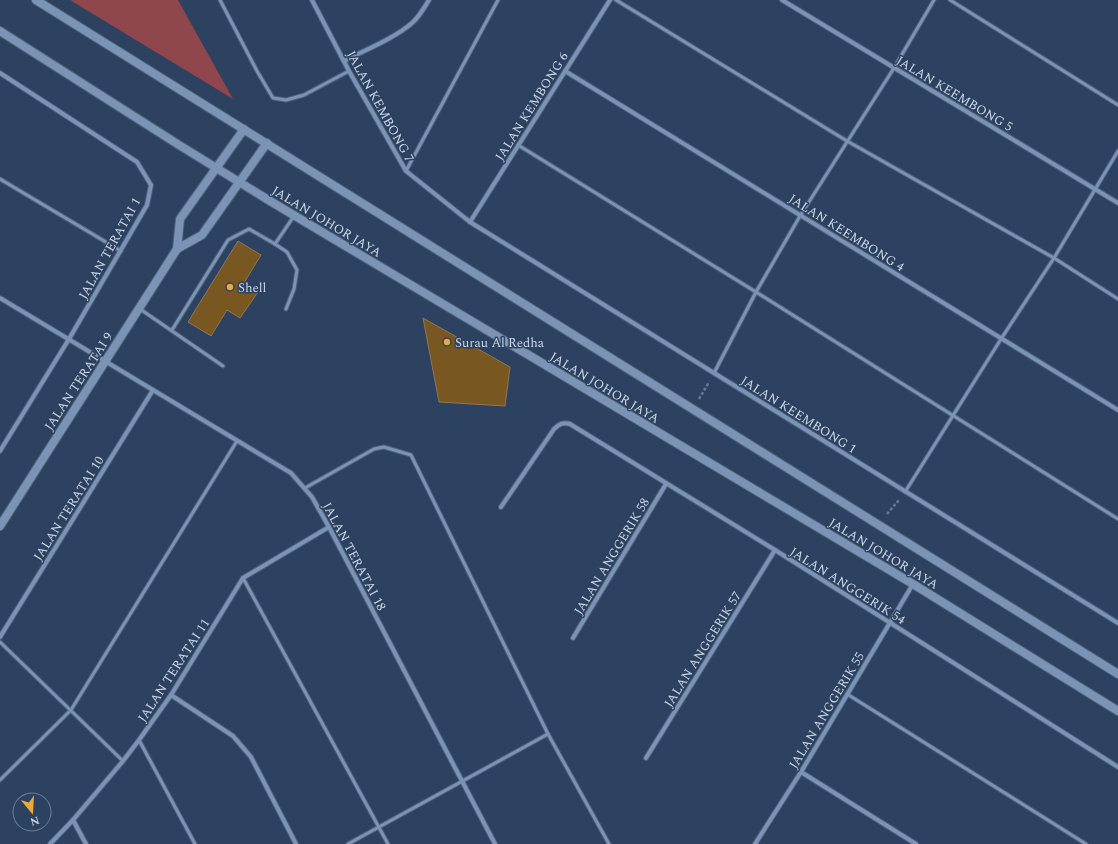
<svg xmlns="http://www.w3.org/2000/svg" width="1118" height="844" font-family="Spectral,serif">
<rect width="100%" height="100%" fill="#2c4260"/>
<!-- green -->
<polygon fill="#8f464c" points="70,0 178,0 233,99"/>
<!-- building -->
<g fill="#785721" stroke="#907855">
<polygon points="238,241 261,255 244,283 258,292 240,318 227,310 211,336 188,322"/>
<polygon points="423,318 510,367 505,406 439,402"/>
</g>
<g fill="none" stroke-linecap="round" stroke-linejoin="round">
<!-- lane casing -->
<g stroke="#4e6079" stroke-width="5">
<g id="lane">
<polyline points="220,0 257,71 273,98 286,100 304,95 349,71"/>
<polyline points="616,0 847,141 1054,258 1118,299"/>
<polyline points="950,0 1118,105"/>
<polyline points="518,145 756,292 1118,519"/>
<polyline points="406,171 498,0"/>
<polyline points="0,179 121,251"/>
<polyline points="275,244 294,216"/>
<polyline points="140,309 223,366"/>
<polyline points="172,330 228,240 249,229 275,244 287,252 297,270 294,289 286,309"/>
<polyline points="714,373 756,292 800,216 894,68 934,0"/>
<polyline points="305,488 374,449 384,447 411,455 548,734 609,844"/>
<polyline points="905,492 1001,339 1054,258 1118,151"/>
<polyline points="243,578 388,844"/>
<polyline points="0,642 123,761"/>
<polyline points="847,694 1086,844"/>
<polyline points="139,740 195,844"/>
<polyline points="0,780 71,710 237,441"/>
<polyline points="348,844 548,734"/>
</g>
</g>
<!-- street casing -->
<g stroke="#4e6079" stroke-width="6">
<g id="street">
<polyline points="312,0 349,71 406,171 470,222 1118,623"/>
<polyline points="782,0 1118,203"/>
<path d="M344 61C365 50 395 38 412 23 419 17 424 8 429 0"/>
<polyline points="565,71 1118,410"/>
<polyline points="0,73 137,162 151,185 147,205 69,339 0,451"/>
<polyline points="470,222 610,0"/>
<polyline points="0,298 291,473 312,497 329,527 495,844"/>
<path d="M501 507 554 429C559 424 563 422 570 424L775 550 1118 767"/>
<polyline points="0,637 153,390"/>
<polyline points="573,638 666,484"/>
<polyline points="171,695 233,736 251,757 296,844"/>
<polyline points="646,758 775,550"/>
<polyline points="801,772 916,844"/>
<polyline points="73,820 86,844"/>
<polyline points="50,844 73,820 123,761 139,740 171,695 243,578 329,527"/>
<polyline points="755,844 801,772 913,584"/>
</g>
</g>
<!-- secondary casing -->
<g stroke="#4e6079" stroke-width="10">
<g id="secondary">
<path d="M36 0C398 223 756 452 1118 674"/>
<polyline points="0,31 179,145 270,201 913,584 1118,711"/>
<polyline points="177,249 202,235 267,143"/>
<polyline points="0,526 177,249 180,219 244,129"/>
</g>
</g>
<!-- path -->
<g stroke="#667892" stroke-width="2.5" stroke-dasharray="3 2" stroke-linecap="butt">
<polyline points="699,399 709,382"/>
<polyline points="887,514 899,500"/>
</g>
<!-- lane -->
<use href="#lane" stroke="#7b93b5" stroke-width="3"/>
<!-- street -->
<use href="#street" stroke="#7b93b5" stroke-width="4"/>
<!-- secondary -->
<use href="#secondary" stroke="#7b93b5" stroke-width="8"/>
</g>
<!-- markers -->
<g fill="#eba939" stroke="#2c4260" stroke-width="1.5">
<circle cx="230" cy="287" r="4"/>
<circle cx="447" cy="342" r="4"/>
</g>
<g text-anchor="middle" stroke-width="3" stroke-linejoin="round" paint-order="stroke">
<!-- street labels -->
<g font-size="13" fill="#cad7e9" stroke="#2c4260">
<text transform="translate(955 93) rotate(31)" y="5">JALAN KEEMBONG 5</text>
<text transform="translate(381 106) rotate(61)" y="5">JALAN KEMBONG 7</text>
<text transform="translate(531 106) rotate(-58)" y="5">JALAN KEMBONG 6</text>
<text transform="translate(327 221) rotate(31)" y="5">JALAN JOHOR JAYA</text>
<text transform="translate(847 232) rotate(32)" y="5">JALAN KEEMBONG 4</text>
<text transform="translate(109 248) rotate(-61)" y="5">JALAN TERATAI 1</text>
<text transform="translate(78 381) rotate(-57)" y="5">JALAN TERATAI 9</text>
<text transform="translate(605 387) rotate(31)" y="5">JALAN JOHOR JAYA</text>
<text transform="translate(799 414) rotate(32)" y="5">JALAN KEEMBONG 1</text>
<text transform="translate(68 508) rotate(-58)" y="5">JALAN TERATAI 10</text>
<text transform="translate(884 553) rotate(31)" y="5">JALAN JOHOR JAYA</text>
<text transform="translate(355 556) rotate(62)" y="5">JALAN TERATAI 18</text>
<text transform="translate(611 556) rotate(-59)" y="5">JALAN ANGGERIK 58</text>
<text transform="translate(848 585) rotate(32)" y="5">JALAN ANGGERIK 54</text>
<text transform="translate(702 649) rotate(-58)" y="5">JALAN ANGGERIK 57</text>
<text transform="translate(173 670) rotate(-57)" y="5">JALAN TERATAI 11</text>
<text transform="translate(826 710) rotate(-59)" y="5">JALAN ANGGERIK 55</text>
</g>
<!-- poi labels -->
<g font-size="13" fill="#cad7e9" stroke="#2c4260" text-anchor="start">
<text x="238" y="292">Shell</text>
<text x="455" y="347">Surau Al Redha</text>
</g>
</g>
<!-- north arrow -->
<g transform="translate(32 812) rotate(162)"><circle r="19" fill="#2c4260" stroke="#6b7e97"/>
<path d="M0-3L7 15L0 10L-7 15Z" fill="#eba939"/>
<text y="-6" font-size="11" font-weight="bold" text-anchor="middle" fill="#cad7e9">N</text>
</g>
</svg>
